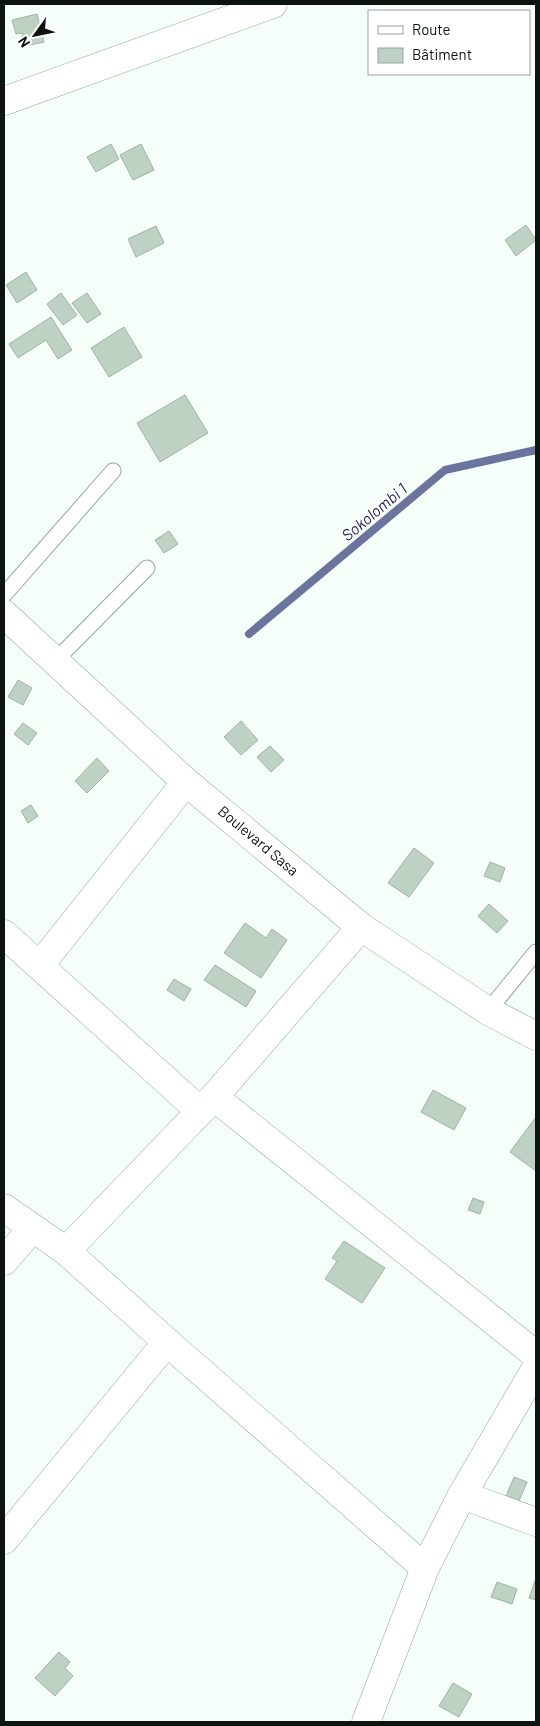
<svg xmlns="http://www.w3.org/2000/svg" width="540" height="1726" font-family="Barlow,sans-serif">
<rect width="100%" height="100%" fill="#f5fef8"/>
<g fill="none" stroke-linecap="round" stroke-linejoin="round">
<!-- stream -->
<polyline stroke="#6a749f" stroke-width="8" points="249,634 445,470 536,450"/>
</g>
<!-- building -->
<g fill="#bdd2c3" stroke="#9fb3a5">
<polygon points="37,14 44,42 25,46 22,33 16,34 12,20"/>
<polygon points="111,144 119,159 96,172 87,157"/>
<polygon points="141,144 154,170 133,180 120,155"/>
<polygon points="526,225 536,240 516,256 505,240"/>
<polygon points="156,226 164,243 136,257 128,239"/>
<polygon points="26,272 37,290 17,303 6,285"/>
<polygon points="61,293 77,315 63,325 47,304"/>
<polygon points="87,293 101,314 87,323 72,303"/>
<polygon points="51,317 72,350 58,359 46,340 18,358 9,344"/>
<polygon points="124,327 142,357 109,377 91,348"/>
<polygon points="185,395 208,433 160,462 137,423"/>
<polygon points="169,531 178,544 164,553 155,540"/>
<polygon points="18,680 32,688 23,705 8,697"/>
<polygon points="241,721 258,740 241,755 224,737"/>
<polygon points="23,723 37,733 28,745 14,734"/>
<polygon points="270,746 284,760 271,772 257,757"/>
<polygon points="97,758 109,771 87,793 75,781"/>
<polygon points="31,805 38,816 28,823 21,811"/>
<polygon points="414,848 434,863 409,897 388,883"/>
<polygon points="490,862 505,868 500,882 484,876"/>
<polygon points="489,904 508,921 497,933 478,916"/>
<polygon points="245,923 266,938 272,929 287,940 261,978 224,953"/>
<polygon points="215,965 256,991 246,1007 204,980"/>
<polygon points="174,979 191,989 184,1001 167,990"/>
<polygon points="433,1090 466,1108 454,1130 421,1112"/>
<polygon points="536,1117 536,1171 510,1152"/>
<polygon points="473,1198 484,1202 480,1214 468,1210"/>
<polygon points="344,1241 385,1268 362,1303 325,1279 337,1261 332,1258"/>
<polygon points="514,1477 527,1482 516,1508 503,1503"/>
<polygon points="536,1578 536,1600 529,1598"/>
<polygon points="497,1582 517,1589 512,1604 491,1597"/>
<polygon points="59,1652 70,1662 65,1668 73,1676 55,1696 35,1678"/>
<polygon points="453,1683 472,1694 459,1717 439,1706"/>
</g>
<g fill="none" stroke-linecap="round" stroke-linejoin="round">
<!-- service casing -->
<g stroke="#93a798" stroke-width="17">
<g id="service">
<polyline points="4,595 113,471"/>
<polyline points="54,662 147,568"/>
<polyline points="488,1011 536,952"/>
</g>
</g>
<!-- minor casing -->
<g stroke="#93a798" stroke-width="29">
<g id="minor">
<polyline points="4,934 200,1111"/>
<polyline points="40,965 186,782"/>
<polyline points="214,1097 536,1355"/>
<polyline points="4,1208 66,1251 167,1342 425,1568"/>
<polyline points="66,1251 214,1097 361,927"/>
<polyline points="4,1261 32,1229"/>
<polyline points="462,1495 536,1522"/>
<polyline points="4,1540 167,1342"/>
<polyline points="366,1722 425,1568 462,1495 536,1368"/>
</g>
</g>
<!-- tertiary casing -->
<g stroke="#93a798" stroke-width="29">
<g id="tertiary">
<polyline points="4,101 273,4"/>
<polyline points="4,614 186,782 361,927 488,1011 536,1036"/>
</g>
</g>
<!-- service -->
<use href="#service" stroke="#fff" stroke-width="15"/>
<!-- minor -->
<use href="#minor" stroke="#fff" stroke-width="28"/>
<!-- tertiary -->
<use href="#tertiary" stroke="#fff" stroke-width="28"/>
</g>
<g text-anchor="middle" stroke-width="4" stroke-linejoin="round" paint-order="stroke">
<!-- street labels -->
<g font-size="15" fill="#0d140f" stroke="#fff">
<text transform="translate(258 841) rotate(40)" y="5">Boulevard Sasa</text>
</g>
<!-- water labels -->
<g font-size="16" font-style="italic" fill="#1e1a64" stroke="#fff">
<text transform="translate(374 512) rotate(-40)" y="6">Sokolombi 1</text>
</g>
</g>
<!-- border -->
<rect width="540" height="1726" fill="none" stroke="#0d140f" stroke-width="10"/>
<!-- legend -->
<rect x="368" y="10" width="162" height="65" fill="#ffffff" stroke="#9ea19f"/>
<rect x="378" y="26" width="25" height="8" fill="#ffffff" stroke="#9ea19f"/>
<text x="412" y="35" font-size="15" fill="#0d140f">Route</text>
<rect x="378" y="48" width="25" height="15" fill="#bdd2c3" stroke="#9ea19f"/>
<text x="412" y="60" font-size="15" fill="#0d140f">Bâtiment</text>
<!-- north arrow -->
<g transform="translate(35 35) rotate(237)" stroke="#ffffff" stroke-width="4" paint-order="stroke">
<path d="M0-4L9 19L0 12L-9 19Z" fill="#0d140f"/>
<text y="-8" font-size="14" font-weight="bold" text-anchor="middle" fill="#0d140f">N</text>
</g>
</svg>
